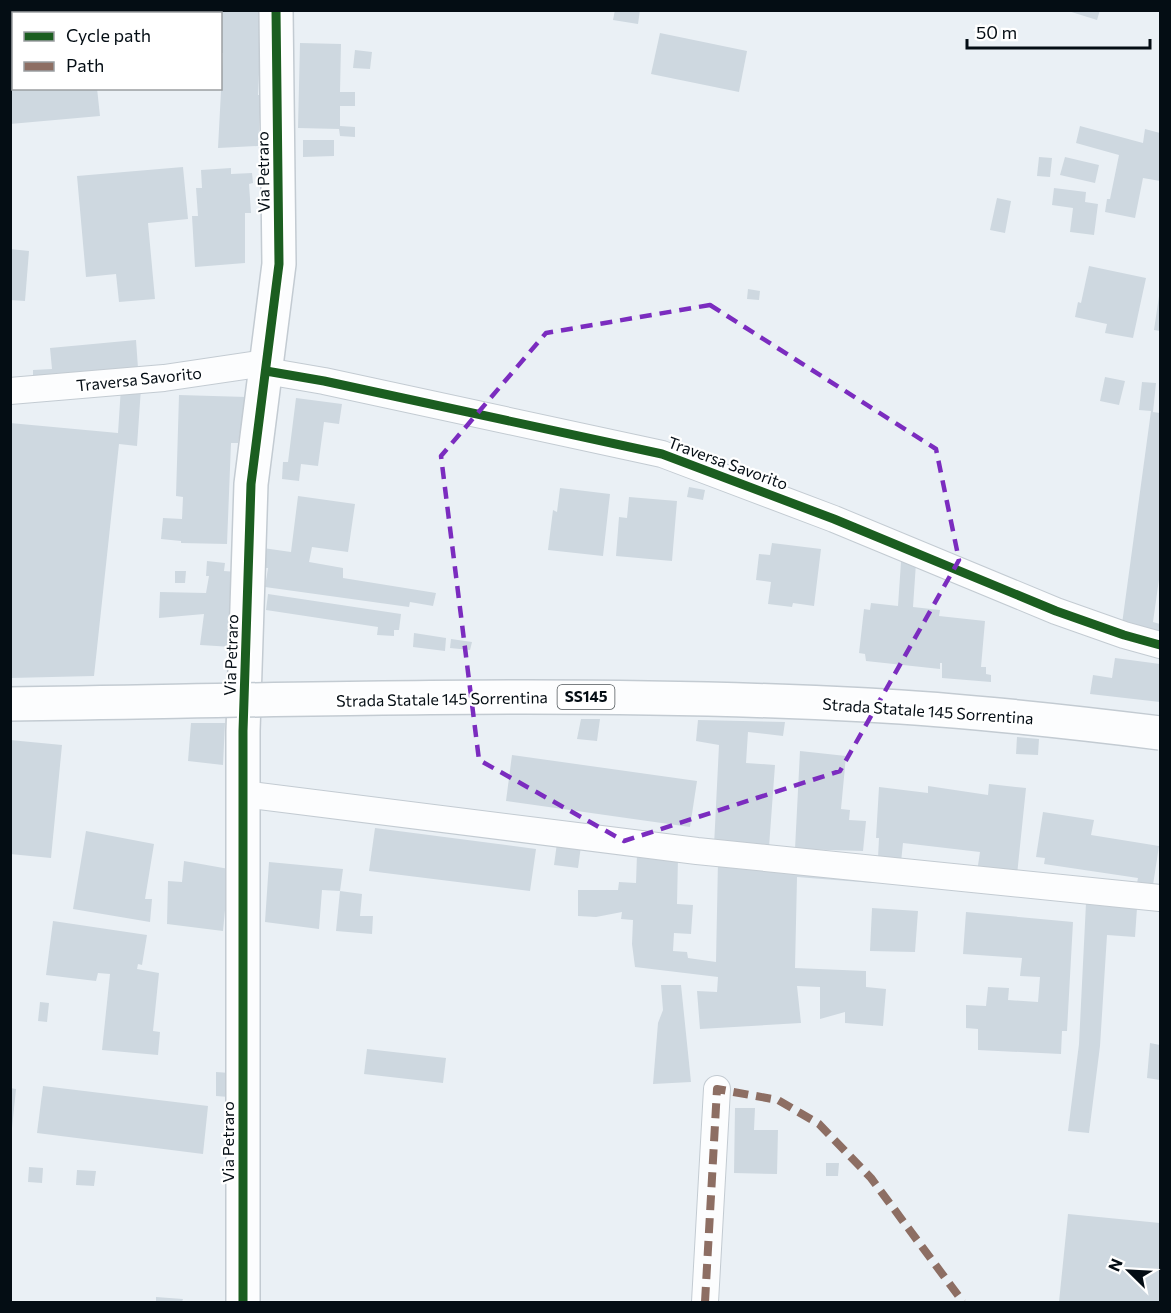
<svg xmlns="http://www.w3.org/2000/svg" width="1171" height="1313" font-family="Commissioner,sans-serif">
<rect width="100%" height="100%" fill="#eaf0f5"/>
<!-- building -->
<g fill="#ced8e0">
<polygon points="157,10 262,10 258,95 261,95 258,146 218,148 223,53 220,53 220,14 157,14"/>
<polygon points="615,10 640,10 638,24 613,20"/>
<polygon points="1065,10 1100,10 1097,20"/>
<polygon points="660,33 747,51 739,92 651,74"/>
<polygon points="10,39 14,39 14,88 97,88 100,116 10,124"/>
<polygon points="300,43 341,44 340,92 355,92 355,106 340,106 340,126 355,127 355,137 340,136 339,129 298,128"/>
<polygon points="355,50 372,52 370,69 353,68"/>
<polygon points="1080,126 1143,143 1145,129 1160,133 1160,181 1143,178 1135,218 1105,212 1107,199 1110,199 1119,155 1076,143"/>
<polygon points="303,140 334,140 334,156 303,157"/>
<polygon points="1039,157 1052,158 1050,177 1037,176"/>
<polygon points="1065,157 1099,165 1095,183 1060,175"/>
<polygon points="183,167 188,219 148,223 155,299 119,302 116,274 86,277 77,176"/>
<polygon points="231,168 231,174 252,173 253,183 249,184 251,213 245,213 245,263 195,267 192,216 198,216 196,188 202,188 201,170"/>
<polygon points="1054,188 1086,192 1085,202 1098,204 1094,235 1070,232 1073,208 1052,205"/>
<polygon points="997,198 1011,201 1005,233 990,230"/>
<polygon points="10,249 29,251 25,301 10,300"/>
<polygon points="1089,266 1146,278 1133,338 1105,333 1107,324 1075,317 1078,302 1081,303"/>
<polygon points="748,289 760,291 759,300 747,299"/>
<polygon points="1159,296 1160,296 1160,331 1154,330"/>
<polygon points="136,340 138,368 33,377 33,370 52,369 50,348"/>
<polygon points="1105,377 1125,381 1119,405 1100,401"/>
<polygon points="1142,382 1156,383 1153,412 1160,413 1160,572 1153,622 1160,624 1160,637 1122,624 1151,411 1139,410"/>
<polygon points="121,387 141,388 137,446 119,444 94,676 10,678 10,423 118,433"/>
<polygon points="179,395 247,397 238,443 231,443 227,544 181,543 181,541 161,539 163,518 182,519 183,497 176,496"/>
<polygon points="296,398 342,404 339,424 324,422 318,466 301,464 299,481 282,479 283,462 288,462"/>
<polygon points="689,487 705,490 703,500 687,497"/>
<polygon points="560,488 610,494 603,556 548,550 553,510 557,512"/>
<polygon points="298,496 355,504 348,552 312,547 309,562 343,568 343,578 436,593 433,606 410,602 409,607 265,587 268,568 261,568 263,548 291,552"/>
<polygon points="629,497 677,501 672,561 616,556 619,517 627,518"/>
<polygon points="772,543 821,549 814,606 793,603 792,607 768,604 771,582 756,580 759,554 770,555"/>
<polygon points="207,561 225,563 224,571 237,572 233,647 200,645 204,614 159,618 160,592 206,593 209,576 206,576"/>
<polygon points="901,562 916,563 913,607 940,610 939,616 985,621 981,667 986,667 986,674 991,675 991,682 942,678 942,663 940,663 940,669 866,661 865,654 859,653 864,609 870,610 871,603 898,606"/>
<polygon points="175,571 186,571 185,583 175,583"/>
<polygon points="268,594 401,614 399,630 394,630 394,636 377,635 378,627 266,610"/>
<polygon points="414,633 446,638 445,651 413,647"/>
<polygon points="451,639 472,642 470,650 450,648"/>
<polygon points="1115,658 1160,664 1160,702 1090,694 1093,675 1112,678"/>
<polygon points="581,719 600,719 597,741 577,739"/>
<polygon points="698,720 785,722 783,736 748,732 746,763 775,765 769,847 714,846 719,745 696,741"/>
<polygon points="191,723 225,723 223,765 188,761"/>
<polygon points="1017,737 1039,739 1038,755 1016,754"/>
<polygon points="10,740 62,745 51,858 10,854"/>
<polygon points="800,751 846,756 841,809 850,810 849,820 866,821 863,851 795,849"/>
<polygon points="512,755 697,781 690,827 506,801"/>
<polygon points="989,784 1026,788 1017,875 977,872 980,852 903,843 901,862 878,858 879,838 876,838 879,787 928,793 928,786 988,795"/>
<polygon points="1043,812 1094,820 1091,835 1159,846 1153,885 1137,883 1138,878 1044,864 1045,858 1036,857"/>
<polygon points="375,828 536,849 530,891 369,871"/>
<polygon points="86,831 154,844 145,899 152,899 150,922 73,909"/>
<polygon points="557,843 581,846 578,868 554,865"/>
<polygon points="637,854 678,857 677,904 693,905 691,934 674,933 673,951 687,952 688,958 716,962 718,860 874,865 873,883 797,877 795,968 866,971 866,987 886,989 883,1026 845,1023 845,1012 820,1019 820,987 797,986 801,1023 700,1029 697,991 717,992 718,977 635,967 632,944 633,920 621,919 622,912 596,917 578,916 578,890 618,890 619,882 636,883"/>
<polygon points="184,861 229,869 223,931 167,924 168,881 182,882"/>
<polygon points="269,862 343,869 340,891 362,894 360,916 373,916 372,934 336,931 340,891 322,890 319,929 265,922"/>
<polygon points="1086,903 1137,908 1135,937 1107,935 1100,1046 1089,1133 1068,1131 1079,1044"/>
<polygon points="872,908 918,911 915,952 870,951"/>
<polygon points="966,912 1073,922 1067,1031 1062,1031 1061,1054 978,1050 978,1029 966,1028 966,1005 986,1006 988,987 1009,988 1008,1000 1038,1002 1040,977 1020,976 1022,958 963,954"/>
<polygon points="53,921 147,935 142,965 138,964 137,969 159,973 153,1031 160,1032 158,1055 102,1050 110,974 98,973 96,981 46,975"/>
<polygon points="661,985 681,985 691,1082 653,1084 658,1023 663,1010"/>
<polygon points="40,1002 49,1003 47,1022 38,1021"/>
<polygon points="1150,1043 1160,1045 1160,1080 1147,1078"/>
<polygon points="367,1049 446,1058 443,1083 364,1074"/>
<polygon points="216,1072 230,1073 229,1097 216,1096"/>
<polygon points="43,1086 208,1106 203,1154 37,1133"/>
<polygon points="10,1088 16,1089 12,1128 10,1127"/>
<polygon points="735,1108 755,1108 754,1130 778,1130 777,1174 734,1173"/>
<polygon points="826,1163 839,1163 838,1176 826,1176"/>
<polygon points="29,1167 43,1168 42,1183 28,1182"/>
<polygon points="77,1170 96,1171 94,1186 76,1185"/>
<polygon points="1068,1214 1160,1223 1160,1302 1059,1302"/>
<polygon points="156,1297 183,1299 182,1302 156,1302"/>
</g>
<g fill="none" stroke-linecap="round" stroke-linejoin="round">
<!-- street casing -->
<g stroke="#c3cbd2" stroke-width="28">
<g id="street">
<polyline points="266,371 324,381 662,454 834,519 1056,611 1124,635 1160,645"/>
<polyline points="10,391 164,378 266,363"/>
<polyline points="243,794 697,851 1160,898"/>
<polyline points="705,1302 717,1089"/>
</g>
</g>
<!-- secondary casing -->
<g stroke="#c3cbd2" stroke-width="36">
<polyline id="secondary" points="243,1302 243,731 251,484 279,264 276,10"/>
</g>
<!-- street -->
<use href="#street" stroke="#fcfdfe" stroke-width="26"/>
<!-- secondary -->
<use href="#secondary" stroke="#fcfdfe" stroke-width="33"/>
<!-- highway-bridge casing -->
<g stroke="#c3cbd2" stroke-width="36" stroke-linecap="butt">
<path id="highway-bridge" d="M10 704C296 700 582 690 867 705 965 710 1063 721 1160 733"/>
</g>
<!-- highway-bridge -->
<use href="#highway-bridge" stroke="#fcfdfe" stroke-width="33"/>
<!-- quiet -->
<polyline stroke="#8d6e63" stroke-width="8" stroke-dasharray="15 8" stroke-linecap="butt" points="705,1302 717,1089 778,1100 819,1124 871,1178 963,1302"/>
<!-- cycleway casing -->
<g stroke="#fff" stroke-width="13">
<g id="cycleway">
<polyline points="266,371 324,381 662,454 834,519 1056,611 1124,635 1160,645"/>
<polyline points="243,1302 243,731 251,484 279,264 276,10"/>
</g>
</g>
<!-- cycleway -->
<use href="#cycleway" stroke="#1b5e20" stroke-width="9"/>
</g>
<!-- marked area -->
<path fill="none" stroke="#7b2cbf" stroke-width="4.5" stroke-dasharray="12 8" stroke-linejoin="round" d="M710 305 936 449 959 560 840 771 624 841 479 760 441 456 546 333Z"/>
<g text-anchor="middle" stroke-width="4.5" stroke-linejoin="round" paint-order="stroke">
<!-- shield labels -->
<rect fill="#fff" stroke="#4f565a" stroke-width="1.5" x="557.5" y="685" width="57" height="24" rx="4.5"/>
<g font-size="15" font-weight="bold" fill="#040d14">
<text x="586" y="702">SS145</text>
</g>
<!-- street labels -->
<g font-size="16" fill="#040d14" stroke="#fff">
<text transform="translate(263 172) rotate(-91)" y="6">Via Petraro</text>
<text transform="translate(139 379) rotate(-6)" y="6">Traversa Savorito</text>
<text transform="translate(728 463) rotate(20)" y="6">Traversa Savorito</text>
<text transform="translate(231 655) rotate(-88)" y="6">Via Petraro</text>
<text transform="translate(442 699) rotate(-1)" y="6">Strada Statale 145 Sorrentina</text>
<text transform="translate(928 711) rotate(4)" y="6">Strada Statale 145 Sorrentina</text>
<text transform="translate(228 1142) rotate(-90)" y="6">Via Petraro</text>
</g>
</g>
<!-- border -->
<rect width="1171" height="1313" fill="none" stroke="#040d14" stroke-width="24"/>
<!-- legend -->
<rect x="12" y="12" width="210" height="78" fill="#ffffff" stroke="#9b9ea1" stroke-width="1.5"/>
<rect x="24" y="32" width="30" height="9" fill="#1b5e20" stroke="#9b9ea1" stroke-width="1.5"/>
<text x="66" y="42" font-size="18" fill="#040d14">Cycle path</text>
<rect x="24" y="62" width="30" height="9" fill="#8d6e63" stroke="#9b9ea1" stroke-width="1.5"/>
<text x="66" y="72" font-size="18" fill="#040d14">Path</text>
<!-- north arrow -->
<g transform="translate(1129 1271) rotate(294)" stroke="#ffffff" stroke-width="4.5" paint-order="stroke">
<path d="M0-4.5L10 22L0 15L-10 22Z" fill="#040d14"/>
<text y="-9" font-size="16" font-weight="bold" text-anchor="middle" fill="#040d14">N</text>
</g>
<!-- scale -->
<path d="M967 39v9h183v-9" fill="none" stroke="#040d14" stroke-width="3"/>
<text x="976" y="39" font-size="18" fill="#040d14" stroke="#ffffff" stroke-width="4.5" paint-order="stroke">50 m</text>
</svg>
